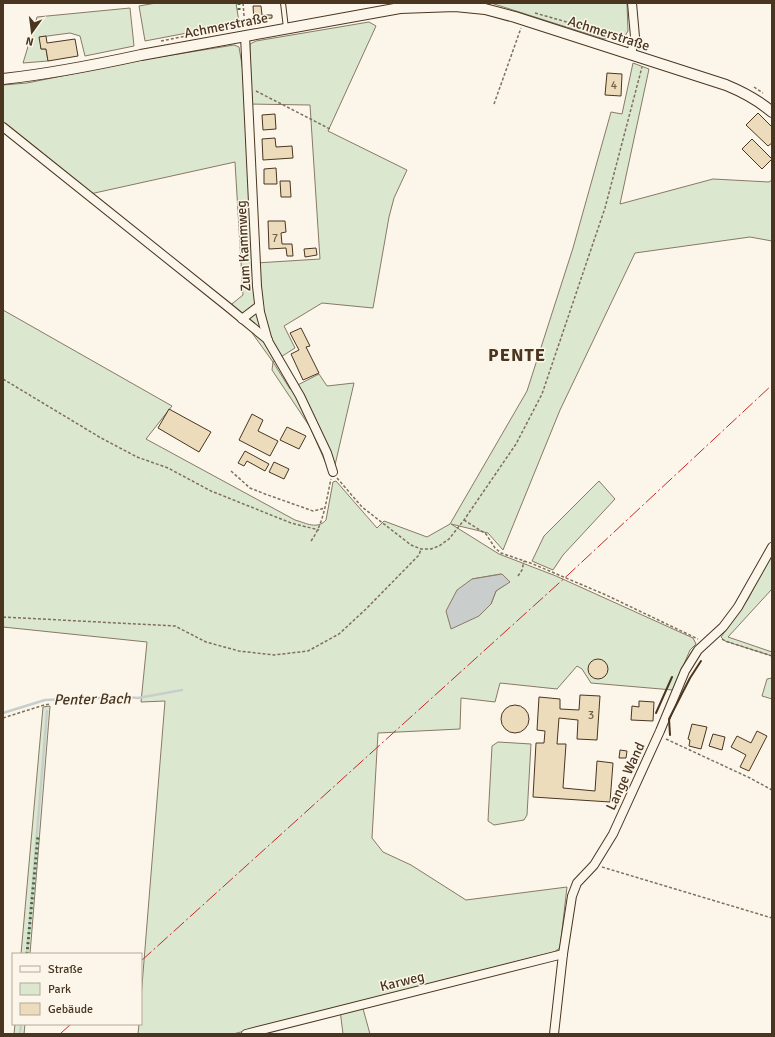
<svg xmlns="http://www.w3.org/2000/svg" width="775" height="1037" font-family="Signika,sans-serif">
<rect width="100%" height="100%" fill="#fbf6e9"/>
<!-- green -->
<g fill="#dce7d0" stroke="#887966" fill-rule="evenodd">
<polygon points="156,3 236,3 240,28 229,25 145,41 139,6"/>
<polygon points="491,3 627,3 628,31 625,36 604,39"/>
<polygon points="130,8 134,46 85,56 80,36 70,33 40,37 41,49 46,49 48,61 23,63 37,17"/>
<path d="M369 22 376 26 328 131 407 170 394 198 389 217 373 308 322 303 284 326 295 348 273 362 290 389 319 374 327 386 354 383 335 465 327 466 310 427 272 370 273 362 242 319 228 307 243 295 235 162 90 194 3 124V85L27 83 147 59 234 45 239 47 248 101 250 44 256 41ZM248 104 310 105 320 259 256 263Z"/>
<path d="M633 63 649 69 620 204 713 179 769 182 772 180V241L750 237 635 253 560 410 503 550 488 533 451 524 499 554 556 576 693 638 696 644 690 650 673 690 591 683 582 669 577 666 557 689 500 683 495 702 461 698 460 729 378 733 372 838 383 852 411 865 466 900 567 887 560 948 554 952 233 1034H138L139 1024H141V998L165 701 141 702 147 642 3 627V310L172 406 146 439 295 520C306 523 317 530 326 520L333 482 336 481 377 528 384 521 427 537 450 524 527 391 573 248 611 112 622 114ZM501 574 509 582 496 591 491 604 472 579Z"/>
<polygon points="599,481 615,499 563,555 553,570 532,561 544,536"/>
<polygon points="772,553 772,589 728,637 772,652 772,656 725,641 721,637 748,599"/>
<polygon points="772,678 772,699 762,696 767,679"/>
<polygon points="50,706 30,954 21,954 43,707"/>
<polygon points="498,742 531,744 527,815 524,820 494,825 488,821 492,746"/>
<polygon points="362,1005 370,1034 343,1034 340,1010"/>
<polygon points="15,1024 25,1024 24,1034 14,1034"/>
</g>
<!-- water -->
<polygon fill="#c9cecd" stroke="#887966" points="502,574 510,582 496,591 491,604 479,616 451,629 446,611 457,590 472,579"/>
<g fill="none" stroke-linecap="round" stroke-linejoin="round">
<!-- stream -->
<g stroke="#c9cecd" stroke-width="2.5">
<polyline points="3,713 45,700 126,697 138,698 182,690"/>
<polyline points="27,954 47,711"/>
<polyline points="20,1034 21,1024"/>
</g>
</g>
<!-- building -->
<g fill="#ecdcbc" stroke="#4a3520">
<polygon points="253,6 261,6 262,15 272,15 272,18 254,20"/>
<polygon points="46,36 47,43 75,39 78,56 48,61 46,49 41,49 39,37"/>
<polygon points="607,73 622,74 621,96 605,95"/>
<polygon points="758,113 772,127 772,143 768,146 746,125"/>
<polygon points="275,114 276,129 263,130 262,115"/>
<polygon points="275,138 276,147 292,146 293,158 263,160 262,139"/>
<polygon points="752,139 772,159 762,169 742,149"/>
<polygon points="276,168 277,184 264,184 264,169"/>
<polygon points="280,181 290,181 291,197 281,197"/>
<polygon points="268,221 285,221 286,232 281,233 282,244 292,244 293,256 287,256 286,248 269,249"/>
<polygon points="316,248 317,255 305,257 304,249"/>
<polygon points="301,328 310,346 306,347 319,373 303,380 291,354 299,350 290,333"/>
<polygon points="169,409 211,432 199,452 158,428"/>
<polygon points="252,414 263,420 258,431 278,441 270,456 239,440"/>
<polygon points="287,427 306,436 299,449 280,440"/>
<polygon points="245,451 269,464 265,471 247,461 244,466 238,463"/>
<polygon points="274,462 289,469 284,479 269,472"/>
<circle cx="598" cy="669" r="10"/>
<polygon points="580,695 600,696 597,740 577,739 578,720 559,718 557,744 566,744 563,788 595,791 597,761 613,763 610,802 533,797 536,743 544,743 545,731 537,730 539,697 560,699 560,709 579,710"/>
<polygon points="639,701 654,702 653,721 631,720 632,706 639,707"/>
<circle cx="515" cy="719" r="14"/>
<polygon points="692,724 707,727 701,749 689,746 690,740 688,739"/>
<polygon points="757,731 767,736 749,771 740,767 746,755 731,747 737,736 751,743"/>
<polygon points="713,734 725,737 722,750 709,746"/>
<polygon points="620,750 627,751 626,758 619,758"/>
</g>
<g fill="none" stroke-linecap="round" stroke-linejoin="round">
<!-- service casing -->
<g stroke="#4a3520" stroke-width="6">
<polyline id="service" points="283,3 286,28"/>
</g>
<!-- minor casing -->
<g stroke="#4a3520" stroke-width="10">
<g id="minor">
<polyline points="245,36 257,286 260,312 268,341 300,396 327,453 333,472"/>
<polyline points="631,54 635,37 632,3"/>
<polyline points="3,127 228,307 268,340"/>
<polyline points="242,319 259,306"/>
<polyline points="246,1034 563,954"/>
<polyline points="554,1034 563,954 572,896 577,883 594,865 613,834 660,731 685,671 698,650 723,627 738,607 772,547"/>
</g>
</g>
<!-- tertiary casing -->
<g stroke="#4a3520" stroke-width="12">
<path id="tertiary" d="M3 79C49 74 95 65 141 55L400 8 455 6 485 9 515 17 726 85C743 92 758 100 772 112"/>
</g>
<!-- path -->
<g stroke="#7f6f5c" stroke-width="1.5" stroke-dasharray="3 2" stroke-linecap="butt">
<polyline points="243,3 245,27"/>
<polyline points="535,13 602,32 625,40"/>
<polyline points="161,41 227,28 231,29"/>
<polyline points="754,87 763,93"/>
<polyline points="256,91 330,129"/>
<polyline points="494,104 521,28"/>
<polyline points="3,379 101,438 137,457 168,468 211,491 291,523 319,530"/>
<polyline points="231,471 250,488 265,494 313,511 325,508"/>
<polyline points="337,478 362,507 411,545 421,549 431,549 439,546 449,539 464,520 516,444 542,394 605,208 642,67"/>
<polyline points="464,520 486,534 495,548 501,553 533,564 606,595 698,639"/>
<path d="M311 541C324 523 326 501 331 479"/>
<polyline points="518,576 522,570 524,561"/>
<polyline points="3,617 175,626 206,642 239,651 274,655 308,651 339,634 366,609 419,555 421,549"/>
<polyline points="722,639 725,641 772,656"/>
<polyline points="3,718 44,705 51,704"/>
<polyline points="666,739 750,778 772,790"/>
<polyline points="602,867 772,918"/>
</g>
<!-- service -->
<use href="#service" stroke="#fbf6e9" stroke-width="4"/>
<!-- minor -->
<use href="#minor" stroke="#fbf6e9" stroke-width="8"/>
<!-- tertiary -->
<use href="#tertiary" stroke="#fbf6e9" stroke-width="10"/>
<!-- hedge -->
<g stroke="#436837" stroke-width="3" stroke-dasharray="2 3" stroke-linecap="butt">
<polyline points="239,3 239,12"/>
<polyline points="69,701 95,701"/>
<polyline points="27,954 38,836"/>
</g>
<!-- wall -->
<g stroke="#4a3520" stroke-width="2">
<polyline points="656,713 672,677"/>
<polyline points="670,735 669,719 690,678 701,661"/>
</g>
<!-- power -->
<g stroke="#c62828" stroke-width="1" stroke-dasharray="14 3 2 3" stroke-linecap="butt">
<polyline points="141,961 569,574 772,385"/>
<polyline points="60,1034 71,1024"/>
</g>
</g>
<g text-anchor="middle" stroke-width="3" stroke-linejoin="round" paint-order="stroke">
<!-- number labels -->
<g font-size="12" fill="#725f47">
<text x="614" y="89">4</text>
<text x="275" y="242">7</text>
<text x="591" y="719">3</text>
</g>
<!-- street labels -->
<g font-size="14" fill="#4a3520" stroke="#fbf6e9">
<text transform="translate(226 25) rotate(-11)" y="5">Achmerstraße</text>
<text transform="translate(609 33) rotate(18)" y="5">Achmerstraße</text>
<text transform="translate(243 246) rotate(-93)" y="5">Zum Kammweg</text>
<text transform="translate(625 776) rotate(-65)" y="5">Lange Wand</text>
<text transform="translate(402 981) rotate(-14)" y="5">Karweg</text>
</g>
<!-- water labels -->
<g font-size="15" font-style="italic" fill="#4a3520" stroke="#fbf6e9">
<text transform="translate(92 699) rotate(-1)" y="5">Penter Bach</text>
</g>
<!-- district labels -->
<g font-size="18" font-weight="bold" letter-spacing="1" fill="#4a3520" stroke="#fbf6e9">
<text x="517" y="361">PENTE</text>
</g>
</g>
<!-- border -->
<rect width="775" height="1037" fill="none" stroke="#4a3520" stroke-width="8"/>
<!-- legend -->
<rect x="12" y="953" width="130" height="72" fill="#fbf6e9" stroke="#b4a999"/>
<rect x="20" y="966" width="20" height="6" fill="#fbf6e9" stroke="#b4a999"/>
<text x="48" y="973" font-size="12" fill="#4a3520">Straße</text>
<rect x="20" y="983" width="20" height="12" fill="#dce7d0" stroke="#b4a999"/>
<text x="48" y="993" font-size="12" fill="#4a3520">Park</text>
<rect x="20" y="1003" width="20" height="12" fill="#ecdcbc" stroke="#b4a999"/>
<text x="48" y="1013" font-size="12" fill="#4a3520">Gebäude</text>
<!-- north arrow -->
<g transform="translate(32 32) rotate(194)" stroke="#fbf6e9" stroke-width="3" paint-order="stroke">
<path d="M0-3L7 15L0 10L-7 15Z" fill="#4a3520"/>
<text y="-6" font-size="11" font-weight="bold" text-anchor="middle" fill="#4a3520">N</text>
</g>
</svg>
